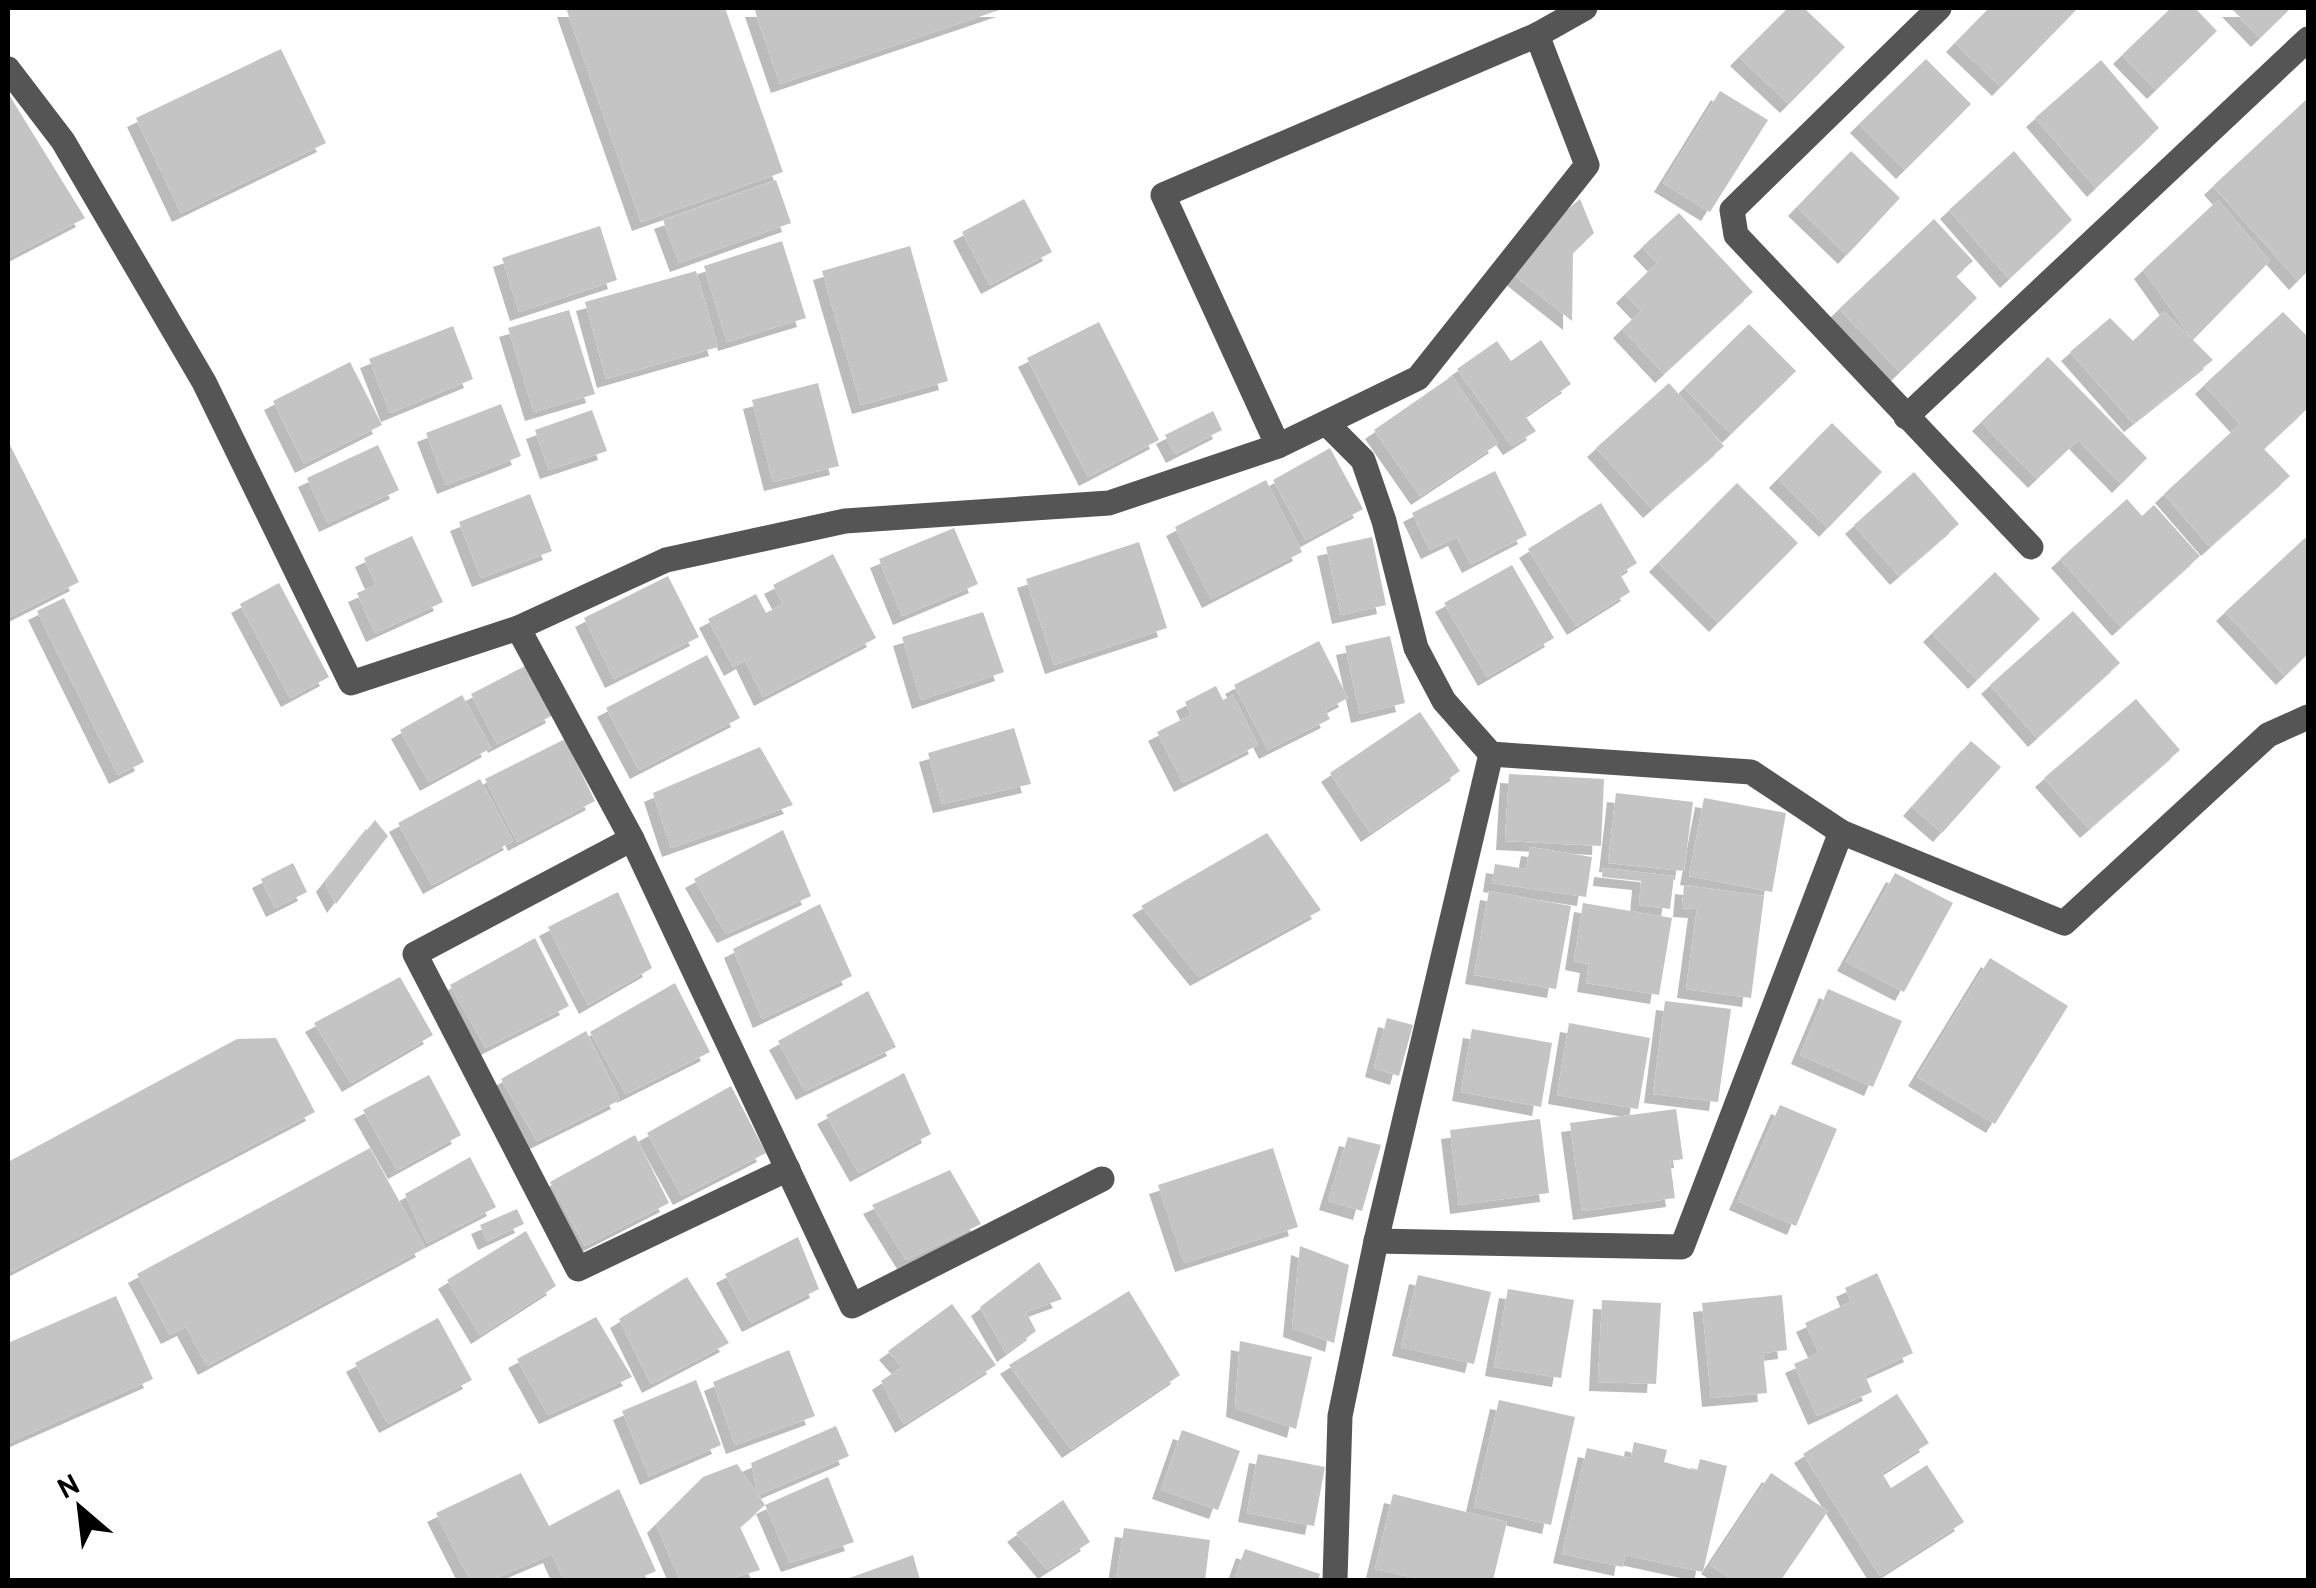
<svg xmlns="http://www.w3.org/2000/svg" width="2316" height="1588" font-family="Overpass,sans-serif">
<defs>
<filter id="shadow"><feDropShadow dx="-9" dy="9" stdDeviation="0" flood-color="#0004"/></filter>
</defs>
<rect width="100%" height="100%" fill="#fff"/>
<!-- building -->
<g fill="#c4c4c4" filter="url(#shadow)">
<polygon points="566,8 725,8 783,172 641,222"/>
<polygon points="754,8 1005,8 780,84"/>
<polygon points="1788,8 1804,8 1845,47 1789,104 1739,57"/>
<polygon points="1989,8 2078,8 2001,87 1955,43"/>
<polygon points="2171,8 2195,8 2217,31 2156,90 2122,55"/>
<polygon points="2231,8 2291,8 2260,38"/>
<polygon points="281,49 326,143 181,213 136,118"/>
<polygon points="1926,59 1971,104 1905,170 1859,124"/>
<polygon points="2101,60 2159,128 2096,188 2035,118"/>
<polygon points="1720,91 1768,120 1710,212 1663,183"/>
<polygon points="8,93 85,218 8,258"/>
<polygon points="2308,98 2308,271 2298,281 2213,186"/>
<polygon points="1851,151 1900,198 1847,255 1797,207"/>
<polygon points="2014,151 2072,220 2009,279 1949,210"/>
<polygon points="776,180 791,223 679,263 663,220"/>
<polygon points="1024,199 1052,252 990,285 962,232"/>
<polygon points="1580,199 1594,233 1573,253 1572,321 1514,275 1563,213"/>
<polygon points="2218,200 2270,261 2193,340 2213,360 2133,423 2070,352 2110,318 2133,341 2164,311 2193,340 2143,270"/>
<polygon points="1679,213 1753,292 1664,374 1622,329 1641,311 1625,294 1657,263 1642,247"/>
<polygon points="1934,219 1973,261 1956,276 1977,298 1900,372 1839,309"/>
<polygon points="600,226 617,280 519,312 502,258"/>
<polygon points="782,241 806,318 727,342 704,266"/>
<polygon points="910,246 948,381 861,405 822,271"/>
<polygon points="696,271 718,347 606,379 585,302"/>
<polygon points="569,310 595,394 534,412 508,328"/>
<polygon points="2283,312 2308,337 2308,408 2264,449 2290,476 2210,547 2164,494 2240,424 2204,385"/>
<polygon points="1099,322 1159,440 1088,477 1027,358"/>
<polygon points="1749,324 1796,371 1731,434 1684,388"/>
<polygon points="453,326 473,379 390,413 369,359"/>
<polygon points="1541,340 1571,384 1525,416 1536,431 1512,446 1457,369 1497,341 1511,361"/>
<polygon points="2048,357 2147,458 2121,484 2078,440 2037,479 1981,422"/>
<polygon points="350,362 382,425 304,464 273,401"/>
<polygon points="1452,376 1498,444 1420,496 1374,430"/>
<polygon points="818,383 839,466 773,482 752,400"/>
<polygon points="1669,383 1724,446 1652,509 1596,448"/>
<polygon points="501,404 521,456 446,485 426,433"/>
<polygon points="592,410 607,451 549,470 535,430"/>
<polygon points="1213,411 1222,430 1175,454 1165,435"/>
<polygon points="1832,423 1882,472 1828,528 1778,479"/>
<polygon points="8,441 79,582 8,618"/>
<polygon points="378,445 399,490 328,523 307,478"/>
<polygon points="1330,448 1363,509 1306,540 1273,480"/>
<polygon points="1495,471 1527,535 1471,564 1457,537 1430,550 1412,513"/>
<polygon points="1914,472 1959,524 1899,576 1854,525"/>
<polygon points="1266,480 1302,552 1211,599 1175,527"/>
<polygon points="1737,483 1798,543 1718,623 1658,563"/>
<polygon points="530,494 552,551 481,578 459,522"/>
<polygon points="2127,499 2142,516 2154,505 2200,556 2121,627 2060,559"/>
<polygon points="1601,503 1637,563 1620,574 1630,592 1576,626 1528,549"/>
<polygon points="954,528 978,584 902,616 879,559"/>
<polygon points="412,536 443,602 375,633 357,593 376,585 364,558"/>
<polygon points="1372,537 1386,605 1341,615 1326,547"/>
<polygon points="2305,538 2308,542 2308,654 2285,676 2225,612"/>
<polygon points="1139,542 1167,628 1054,665 1026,579"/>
<polygon points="833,554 876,638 763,697 745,660 733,667 708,619 756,594 766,613 783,604 773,585"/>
<polygon points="1512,565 1554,638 1487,677 1444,603"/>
<polygon points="1995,572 2040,619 1977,680 1932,633"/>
<polygon points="668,576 699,637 614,679 584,618"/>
<polygon points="279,583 329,677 290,698 240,604"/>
<polygon points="64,598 144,762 118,775 37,611"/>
<polygon points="2073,611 2120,663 2037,738 1990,685"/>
<polygon points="983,612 1004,672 921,700 902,637"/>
<polygon points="1390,636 1405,703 1360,714 1345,646"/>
<polygon points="1319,641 1348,698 1325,710 1330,719 1268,750 1234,685"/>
<polygon points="707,655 740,718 639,770 606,708"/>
<polygon points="529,664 555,714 497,744 471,694"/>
<polygon points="1216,686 1223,700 1233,695 1258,745 1183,783 1157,732 1191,715 1185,702"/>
<polygon points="462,695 491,748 429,782 400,730"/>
<polygon points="2136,699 2180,750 2089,829 2044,778"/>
<polygon points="1420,712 1460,771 1370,833 1330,773"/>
<polygon points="1014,728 1031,784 942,804 928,753"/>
<polygon points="565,739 595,801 517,842 485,779"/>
<polygon points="1971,741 2001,767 1942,833 1912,807"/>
<polygon points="760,747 793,805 671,848 653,793"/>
<polygon points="1509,774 1604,779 1601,846 1505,841"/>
<polygon points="480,779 513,841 432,885 398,823"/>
<polygon points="1616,793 1693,802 1684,871 1608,863"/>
<polygon points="1704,798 1786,813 1772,892 1689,876"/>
<polygon points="375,820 388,836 336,904 325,883"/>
<polygon points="783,830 811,896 726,934 694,879"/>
<polygon points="1267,833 1321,910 1199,977 1141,906"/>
<polygon points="1530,847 1592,857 1586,897 1492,883 1495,864 1526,869"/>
<polygon points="293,863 307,892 275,908 261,879"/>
<polygon points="1603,868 1674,876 1670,909 1639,905 1641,881 1602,877"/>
<polygon points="1895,873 1953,903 1904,992 1846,962"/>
<polygon points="1684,885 1764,896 1751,998 1686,989 1697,909 1682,908"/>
<polygon points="1489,891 1571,906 1556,989 1474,975"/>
<polygon points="618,892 652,968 588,1005 548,927"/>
<polygon points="1583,903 1672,918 1659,995 1586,983 1589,964 1574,961"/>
<polygon points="820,904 852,976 762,1019 733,949"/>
<polygon points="535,938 569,1006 486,1048 450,985"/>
<polygon points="1990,958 2068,1006 1995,1124 1917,1077"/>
<polygon points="400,977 433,1035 351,1083 314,1023"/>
<polygon points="675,983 710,1052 626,1094 590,1032"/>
<polygon points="1828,989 1902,1021 1873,1087 1800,1055"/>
<polygon points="868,991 896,1047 805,1091 778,1041"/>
<polygon points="1665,1001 1731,1009 1718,1102 1653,1094"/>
<polygon points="1387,1018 1413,1025 1399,1076 1374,1068"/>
<polygon points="1569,1023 1650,1038 1638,1109 1557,1095"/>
<polygon points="1472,1029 1552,1043 1541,1107 1461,1092"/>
<polygon points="586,1031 620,1100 537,1141 501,1079"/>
<polygon points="276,1038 315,1112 8,1273 8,1162 237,1039"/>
<polygon points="904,1073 931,1134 859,1173 826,1115"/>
<polygon points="429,1075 461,1135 397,1170 363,1110"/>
<polygon points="731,1086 766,1153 682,1196 647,1133"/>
<polygon points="1780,1105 1837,1129 1796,1226 1738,1201"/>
<polygon points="1676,1109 1683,1159 1670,1161 1675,1198 1582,1211 1570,1123"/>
<polygon points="1540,1119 1549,1193 1459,1205 1450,1130"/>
<polygon points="635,1135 669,1203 585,1246 550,1182"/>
<polygon points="1348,1137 1381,1145 1362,1211 1328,1201"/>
<polygon points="370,1148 425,1248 207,1366 186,1327 170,1335 137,1274"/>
<polygon points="1273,1148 1298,1227 1184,1263 1158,1185"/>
<polygon points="470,1157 496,1207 427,1243 405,1194"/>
<polygon points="950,1170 981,1224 906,1260 872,1205"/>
<polygon points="517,1209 524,1224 487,1241 480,1225"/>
<polygon points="526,1231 556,1286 480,1335 447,1280"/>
<polygon points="798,1237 819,1289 751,1323 725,1274"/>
<polygon points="1300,1246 1349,1265 1334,1343 1292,1328"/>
<polygon points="1039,1262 1062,1299 1026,1312 1036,1331 1006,1353 980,1307"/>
<polygon points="1877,1273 1913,1353 1865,1375 1872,1392 1817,1416 1794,1364 1819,1353 1805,1323 1851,1302 1845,1288"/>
<polygon points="1418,1275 1491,1292 1474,1364 1401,1347"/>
<polygon points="687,1277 729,1343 651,1384 619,1319"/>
<polygon points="1508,1289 1574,1300 1561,1378 1494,1367"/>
<polygon points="1129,1291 1180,1375 1071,1449 1009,1365"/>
<polygon points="1782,1295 1787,1350 1763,1353 1767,1393 1711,1398 1702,1303"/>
<polygon points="116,1296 153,1379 8,1443 8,1343"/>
<polygon points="1602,1300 1661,1303 1656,1384 1598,1382"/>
<polygon points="952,1304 996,1365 904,1424 881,1381 902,1367 888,1351"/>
<polygon points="596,1317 632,1377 548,1415 517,1359"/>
<polygon points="438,1318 472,1380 388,1424 355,1363"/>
<polygon points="1240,1341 1312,1357 1296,1429 1235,1408"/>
<polygon points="789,1350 815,1416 735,1445 713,1382"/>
<polygon points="696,1380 721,1445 649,1476 622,1411"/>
<polygon points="1897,1394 1929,1443 1882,1473 1891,1488 1927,1465 1964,1522 1880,1576 1803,1454"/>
<polygon points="1499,1400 1575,1417 1551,1525 1474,1507"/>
<polygon points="836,1426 849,1456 758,1495 751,1463"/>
<polygon points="1182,1430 1240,1451 1218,1510 1161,1490"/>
<polygon points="1634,1442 1667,1450 1664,1462 1697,1471 1700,1459 1727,1466 1703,1572 1625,1555 1623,1567 1562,1554 1587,1448 1631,1458"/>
<polygon points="1258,1454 1325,1467 1314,1526 1247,1513"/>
<polygon points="737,1464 765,1505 740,1527 760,1570 725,1580 680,1580 656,1524 703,1477"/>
<polygon points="521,1473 549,1526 619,1489 656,1571 635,1580 564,1580 552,1554 491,1580 470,1580 436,1513"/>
<polygon points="1771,1473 1828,1511 1781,1580 1734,1580 1710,1565"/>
<polygon points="828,1477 854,1542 790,1563 765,1505"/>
<polygon points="1393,1494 1507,1522 1493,1580 1425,1580 1375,1569"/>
<polygon points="1063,1500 1090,1542 1047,1570 1016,1533"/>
<polygon points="1124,1528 1210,1540 1205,1580 1116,1580"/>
<polygon points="1245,1549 1320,1574 1318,1580 1234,1580"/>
<polygon points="913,1555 920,1580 844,1580"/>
</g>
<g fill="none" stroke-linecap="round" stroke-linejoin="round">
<!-- minor -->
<g stroke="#555" stroke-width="25">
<polyline points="1939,8 1732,210 1736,235 2031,547"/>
<polyline points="8,69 63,141 204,382 351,683 518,628 666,560 845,521 1109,503 1278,446 1418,378 1587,165 1537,35"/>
<polyline points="1906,417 2308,39"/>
<polyline points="1327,424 1363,460 1384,521 1416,648 1444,701 1491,754 1751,772 1841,832 2064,923 2268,735 2308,717"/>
<polyline points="1278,446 1163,195 1537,35 1585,8"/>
<polyline points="518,628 632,839 852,1306 1102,1179"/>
<polyline points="632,839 415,954 578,1269 788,1169"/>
<polyline points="1376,1241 1682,1247 1841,832"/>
<polyline points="1335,1580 1340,1416 1376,1241 1491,754"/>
</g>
</g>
<!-- border -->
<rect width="2316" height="1588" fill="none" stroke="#000000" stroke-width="20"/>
<!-- north arrow -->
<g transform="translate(80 1508) rotate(332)" stroke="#ffffff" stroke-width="8" paint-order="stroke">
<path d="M0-8L18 38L0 25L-18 38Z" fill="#000000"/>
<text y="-15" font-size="28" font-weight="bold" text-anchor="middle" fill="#000000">N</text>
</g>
</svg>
